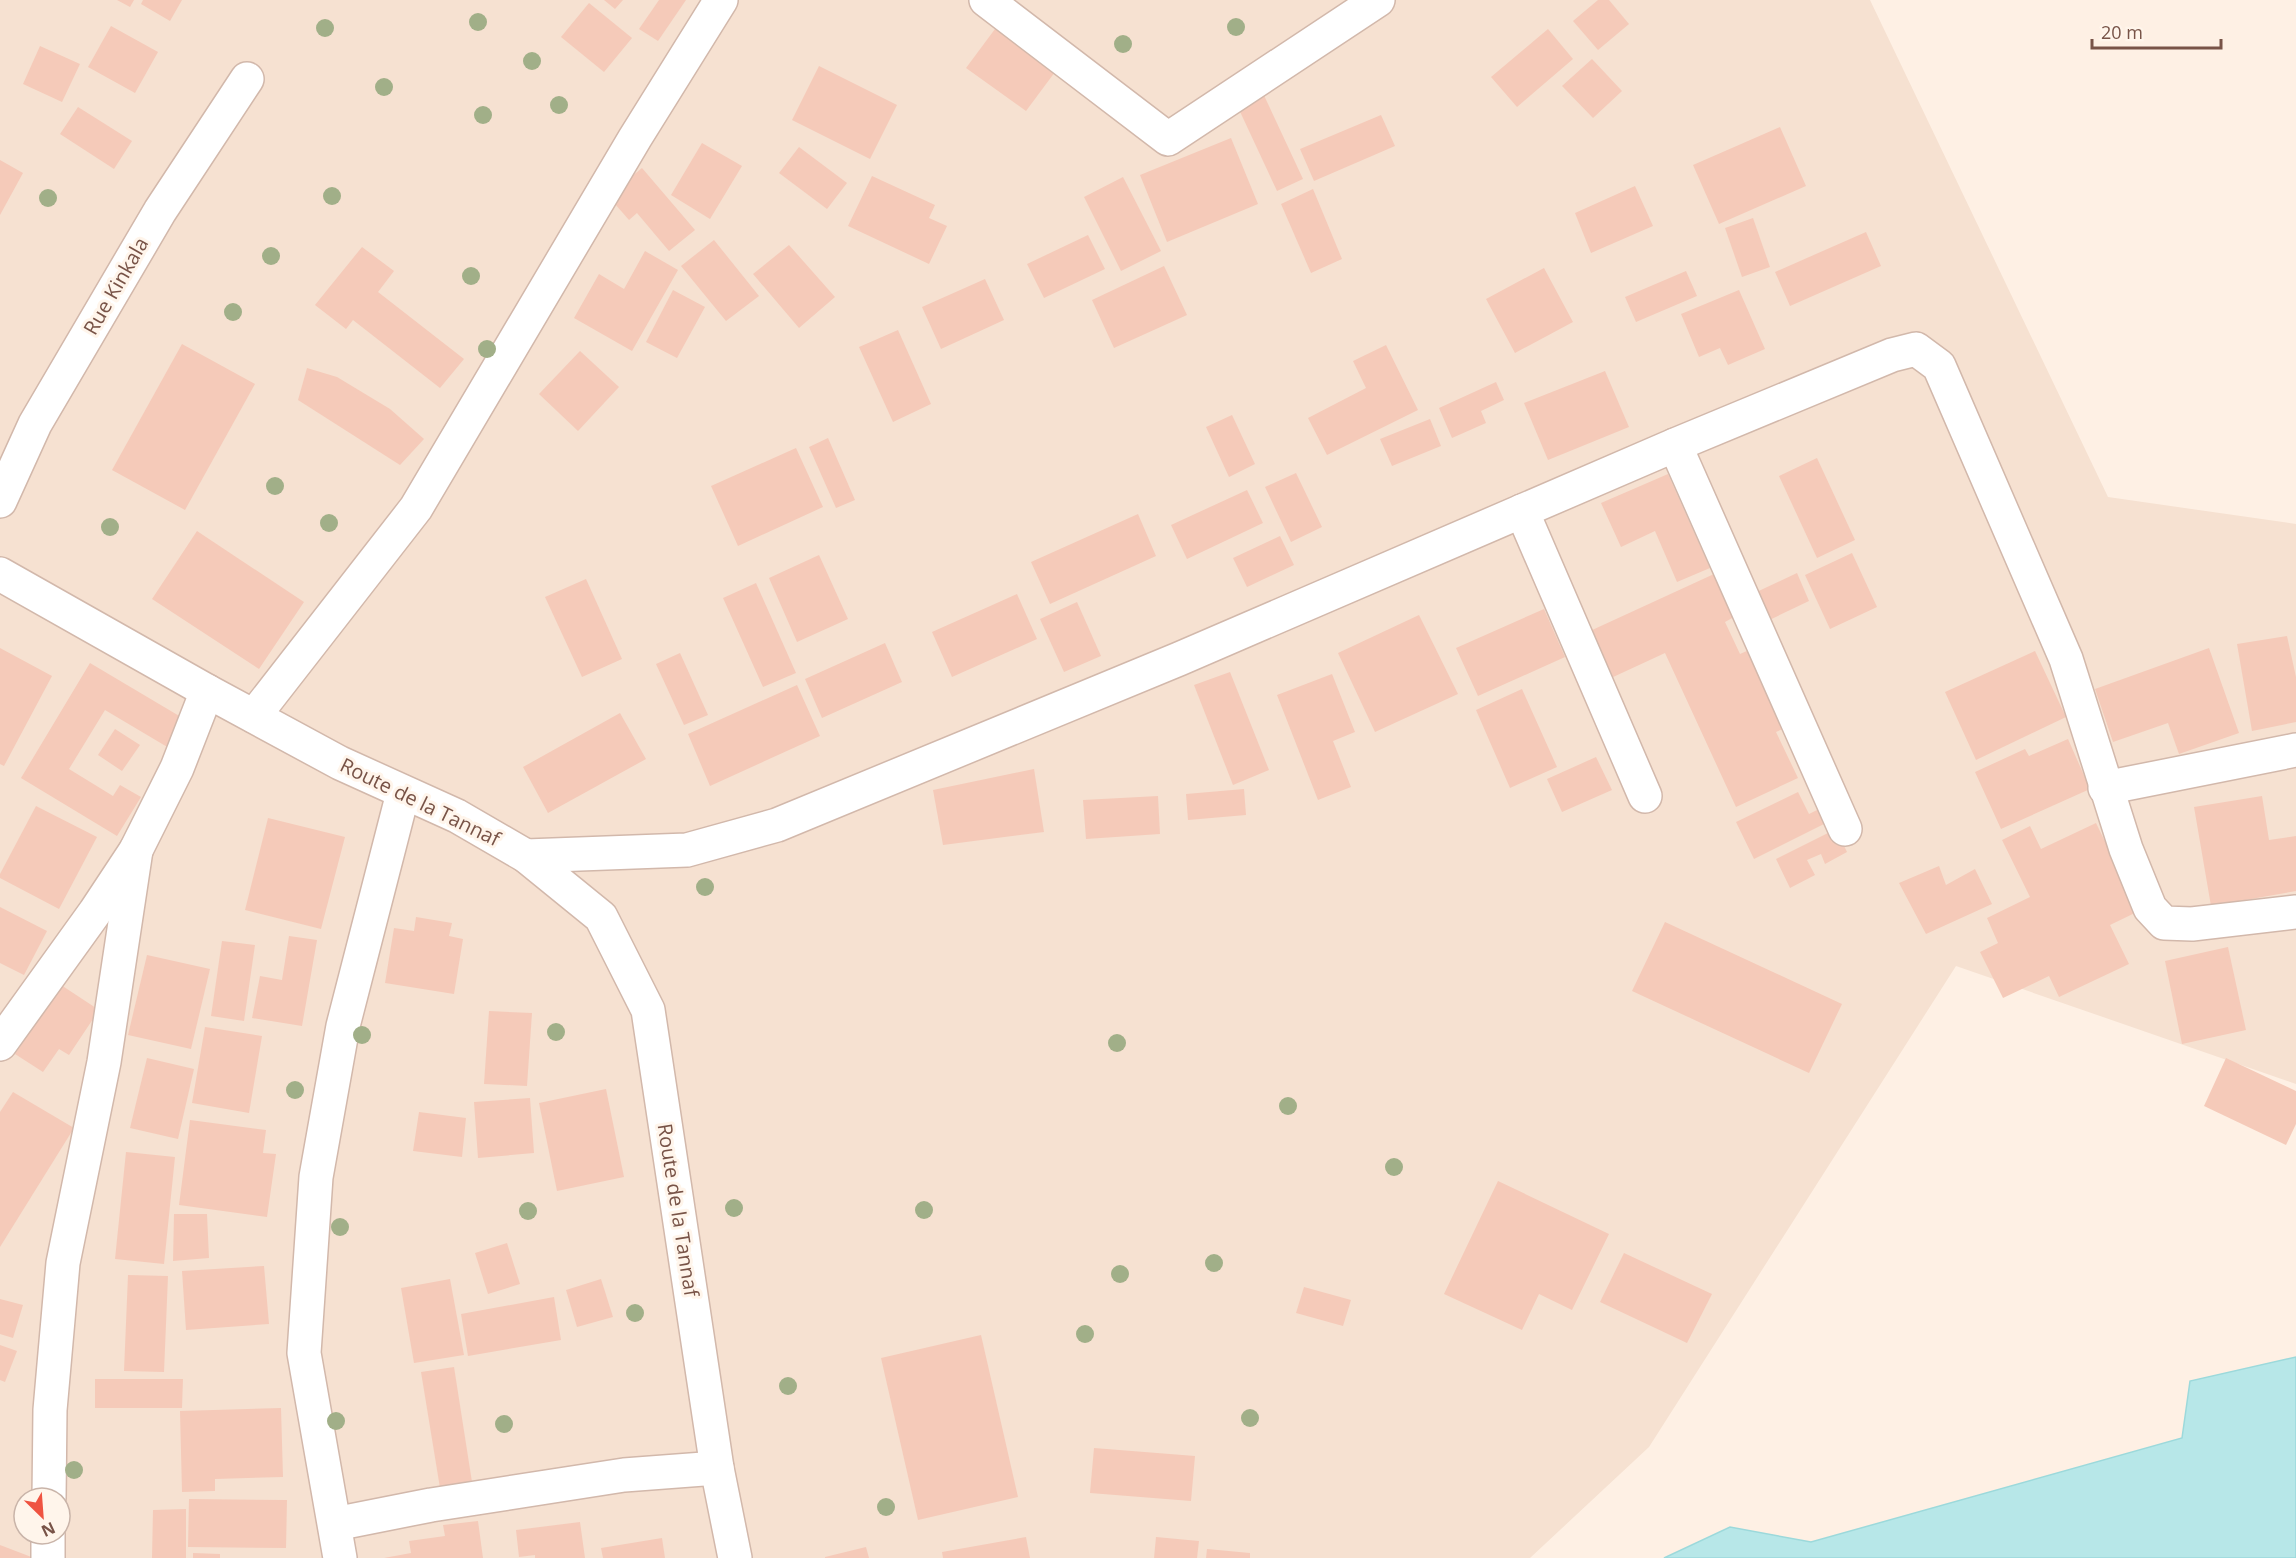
<svg xmlns="http://www.w3.org/2000/svg" width="2296" height="1558" font-family="'Open Sans',sans-serif">
<rect width="100%" height="100%" fill="#fef0e4"/>
<!-- residential -->
<path fill="#f6e1d1" fill-rule="evenodd" d="M0 0H1870L2108 497 2296 524V1084L1956 966 1649 1447 1530 1558H0ZM24 1498H60V1534H24Z"/>
<!-- water -->
<polygon fill="#b7e7e8" stroke="#9cd9db" stroke-width="1.5" points="2296,1357 2296,1558 1664,1558 1730,1527 1811,1542 2182,1438 2190,1381"/>
<!-- building -->
<g fill="#f5cab9">
<polygon points="117,0 134,0 130,7"/>
<polygon points="143,0 182,0 170,21 141,4"/>
<polygon points="604,0 623,0 615,9"/>
<polygon points="659,0 686,0 658,41 639,29"/>
<polygon points="1598,0 1609,0 1629,24 1598,50 1573,21"/>
<polygon points="589,3 632,38 604,72 561,37"/>
<polygon points="111,26 158,52 135,93 88,67"/>
<polygon points="995,29 1055,72 1026,111 966,68"/>
<polygon points="1548,29 1573,59 1517,107 1491,77"/>
<polygon points="40,46 80,64 62,102 23,84"/>
<polygon points="1592,59 1622,91 1593,118 1562,86"/>
<polygon points="819,66 897,105 870,159 792,120"/>
<polygon points="1262,91 1303,179 1277,191 1236,103"/>
<polygon points="78,107 132,141 114,169 60,134"/>
<polygon points="1381,115 1395,146 1314,181 1300,149"/>
<polygon points="1780,127 1806,186 1719,224 1693,165"/>
<polygon points="1231,138 1258,204 1167,242 1140,175"/>
<polygon points="702,143 742,166 710,219 671,195"/>
<polygon points="799,147 847,183 827,209 779,173"/>
<polygon points="0,160 23,173 0,215"/>
<polygon points="642,168 695,230 669,251 637,213 629,220 608,196"/>
<polygon points="872,176 935,205 929,218 947,226 929,264 848,226"/>
<polygon points="1123,177 1161,251 1121,271 1084,197"/>
<polygon points="1635,186 1653,226 1591,253 1575,213"/>
<polygon points="1313,189 1342,259 1311,273 1281,204"/>
<polygon points="1753,218 1770,267 1742,277 1725,228"/>
<polygon points="1866,232 1881,266 1790,306 1775,272"/>
<polygon points="1088,235 1105,269 1044,298 1027,264"/>
<polygon points="714,240 759,296 726,321 681,266"/>
<polygon points="789,245 835,297 799,328 753,274"/>
<polygon points="362,247 394,271 378,292 464,359 440,388 353,320 346,329 315,305"/>
<polygon points="645,251 678,270 632,351 574,318 599,274 624,289"/>
<polygon points="1164,266 1187,315 1114,348 1092,300"/>
<polygon points="1544,268 1573,322 1515,353 1486,299"/>
<polygon points="1686,271 1697,296 1636,322 1625,297"/>
<polygon points="985,279 1004,320 941,349 922,307"/>
<polygon points="673,290 705,307 677,358 646,342"/>
<polygon points="1739,290 1765,349 1728,365 1720,348 1699,357 1681,314"/>
<polygon points="898,330 931,404 893,422 859,347"/>
<polygon points="182,344 255,384 185,510 112,470"/>
<polygon points="1386,345 1418,410 1327,455 1308,418 1366,388 1353,361"/>
<polygon points="580,351 619,387 578,431 539,394"/>
<polygon points="307,368 337,377 390,409 424,439 400,465 298,400"/>
<polygon points="1605,371 1629,427 1548,460 1524,403"/>
<polygon points="1496,382 1504,400 1481,411 1486,423 1452,438 1439,408"/>
<polygon points="1232,415 1255,464 1229,477 1206,427"/>
<polygon points="1430,419 1441,446 1392,466 1380,439"/>
<polygon points="828,438 855,500 836,508 809,447"/>
<polygon points="796,448 823,507 738,546 711,486"/>
<polygon points="1817,458 1855,540 1817,558 1779,476"/>
<polygon points="1296,473 1322,527 1291,542 1265,487"/>
<polygon points="1668,474 1710,568 1677,582 1655,531 1621,547 1601,503"/>
<polygon points="1247,490 1263,523 1187,559 1171,525"/>
<polygon points="1138,514 1156,556 1050,604 1031,562"/>
<polygon points="197,531 304,602 259,669 152,599"/>
<polygon points="1280,536 1294,565 1247,587 1233,558"/>
<polygon points="1852,553 1877,607 1830,629 1805,575"/>
<polygon points="819,555 848,619 797,642 769,578"/>
<polygon points="1797,573 1809,601 1761,624 1748,596"/>
<polygon points="1714,574 1734,617 1725,622 1740,654 1749,650 1785,728 1776,732 1798,778 1736,807 1665,653 1611,678 1590,631"/>
<polygon points="586,579 622,659 582,677 545,597"/>
<polygon points="756,583 796,673 763,687 723,598"/>
<polygon points="1017,594 1037,639 952,677 932,632"/>
<polygon points="1077,602 1101,656 1064,672 1040,619"/>
<polygon points="1544,609 1565,657 1478,696 1456,648"/>
<polygon points="1419,615 1458,694 1375,732 1338,653"/>
<polygon points="2287,636 2296,677 2296,722 2252,731 2237,644"/>
<polygon points="885,643 902,682 822,718 805,679"/>
<polygon points="0,648 52,676 4,766 0,764"/>
<polygon points="2209,648 2239,733 2179,754 2168,723 2113,742 2095,689"/>
<polygon points="2035,651 2066,717 1976,760 1945,692"/>
<polygon points="680,653 708,715 684,725 656,664"/>
<polygon points="90,663 186,720 169,748 105,710 69,769 113,796 120,785 141,797 117,836 21,778"/>
<polygon points="1230,672 1269,770 1233,785 1194,685"/>
<polygon points="1332,674 1355,732 1333,741 1351,787 1318,800 1277,695"/>
<polygon points="797,685 820,736 710,786 688,734"/>
<polygon points="1522,689 1557,767 1510,788 1476,710"/>
<polygon points="620,713 646,759 548,813 523,767"/>
<polygon points="115,729 140,745 122,771 98,755"/>
<polygon points="2068,739 2090,789 2001,829 1975,772 2025,749 2029,756"/>
<polygon points="1596,757 1612,790 1562,812 1547,779"/>
<polygon points="1034,769 1044,832 943,845 933,790"/>
<polygon points="1244,789 1246,815 1188,820 1186,794"/>
<polygon points="1798,792 1809,814 1819,809 1826,823 1754,859 1736,822"/>
<polygon points="1158,796 1160,834 1086,839 1083,800"/>
<polygon points="2262,796 2269,840 2296,836 2296,891 2211,906 2194,807"/>
<polygon points="36,806 97,837 59,909 0,878 0,874"/>
<polygon points="268,818 345,837 321,929 245,910"/>
<polygon points="2096,823 2139,911 2110,925 2129,964 2059,997 2049,976 2003,998 1980,952 1998,943 1987,918 2030,897 2002,840 2030,826 2041,849"/>
<polygon points="1836,829 1847,852 1825,864 1821,854 1807,860 1815,875 1790,888 1776,859"/>
<polygon points="1939,866 1946,885 1975,869 1992,904 1926,934 1899,883"/>
<polygon points="0,907 47,931 24,975 0,963"/>
<polygon points="416,917 452,923 449,936 463,939 454,994 385,983 394,928 414,931"/>
<polygon points="1665,922 1842,1004 1809,1073 1632,991"/>
<polygon points="289,936 317,940 302,1026 252,1018 260,976 282,980"/>
<polygon points="222,941 255,945 244,1021 211,1016"/>
<polygon points="2228,947 2246,1030 2182,1044 2165,961"/>
<polygon points="147,955 210,969 191,1049 128,1035"/>
<polygon points="61,985 99,1010 69,1055 59,1049 43,1072 15,1054"/>
<polygon points="489,1011 532,1013 527,1086 484,1084"/>
<polygon points="205,1027 262,1036 249,1113 192,1103"/>
<polygon points="147,1058 194,1069 178,1139 130,1128"/>
<polygon points="2226,1058 2296,1091 2296,1124 2286,1145 2204,1106"/>
<polygon points="606,1089 624,1177 557,1191 539,1103"/>
<polygon points="13,1092 74,1128 0,1247 0,1112"/>
<polygon points="530,1098 534,1153 478,1158 474,1102"/>
<polygon points="419,1112 466,1118 462,1157 413,1151"/>
<polygon points="190,1120 266,1130 263,1153 276,1154 267,1217 179,1205"/>
<polygon points="126,1152 175,1157 164,1264 115,1259"/>
<polygon points="1498,1181 1609,1234 1572,1310 1539,1294 1522,1330 1444,1294"/>
<polygon points="174,1214 207,1214 209,1258 173,1261"/>
<polygon points="507,1243 520,1284 488,1294 475,1253"/>
<polygon points="1624,1253 1712,1294 1687,1343 1600,1302"/>
<polygon points="264,1266 269,1324 186,1330 182,1271"/>
<polygon points="128,1275 168,1276 164,1372 124,1371"/>
<polygon points="450,1279 464,1355 414,1363 401,1288"/>
<polygon points="601,1279 613,1317 577,1327 566,1290"/>
<polygon points="1304,1287 1351,1300 1343,1326 1296,1313"/>
<polygon points="554,1297 561,1340 468,1356 461,1314"/>
<polygon points="0,1299 23,1305 13,1338 0,1334"/>
<polygon points="981,1335 1018,1497 918,1520 881,1358"/>
<polygon points="0,1345 17,1351 5,1382 0,1380"/>
<polygon points="454,1367 472,1482 440,1488 421,1372"/>
<polygon points="95,1379 183,1379 182,1408 95,1408"/>
<polygon points="281,1408 283,1477 215,1479 215,1491 182,1492 180,1411"/>
<polygon points="1094,1448 1195,1456 1191,1501 1090,1493"/>
<polygon points="189,1499 287,1500 286,1548 188,1547"/>
<polygon points="186,1509 186,1558 152,1558 153,1510"/>
<polygon points="478,1521 483,1558 384,1558 411,1553 409,1541 445,1536 443,1525"/>
<polygon points="580,1522 585,1558 535,1558 535,1555 519,1557 516,1530"/>
<polygon points="1026,1537 1030,1558 943,1558 942,1552"/>
<polygon points="1156,1537 1199,1541 1197,1558 1154,1558"/>
<polygon points="662,1538 665,1558 603,1558 601,1548"/>
<polygon points="0,1545 34,1558 0,1558"/>
<polygon points="866,1547 869,1558 825,1558 825,1557"/>
<polygon points="1207,1549 1250,1553 1250,1558 1206,1558"/>
<polygon points="193,1553 220,1554 220,1558 193,1558"/>
</g>
<g fill="none" stroke-linecap="round" stroke-linejoin="round">
<!-- minor casing -->
<g stroke="#d2b8ab" stroke-width="36">
<g id="minor">
<polyline points="986,0 1168,139 1378,0"/>
<polyline points="1675,445 1845,829"/>
<polyline points="0,501 35,424 160,211 247,79"/>
<polyline points="1522,511 1645,796"/>
<polyline points="0,574 207,691 340,763 457,816 526,856 601,917 648,1010 717,1468 735,1558"/>
<polyline points="254,716 416,508 635,138 721,0"/>
<polyline points="2105,788 2296,750"/>
<polyline points="526,856 687,850 777,825 1179,659 1675,445 1892,355 1916,349 1939,366 2066,659 2126,849 2150,908 2164,923 2192,924 2296,912"/>
<polyline points="0,1044 95,912 136,850 177,768 207,691"/>
<polyline points="49,1498 50,1410 63,1263 104,1062 136,850"/>
<polyline points="335,1524 431,1505 624,1475 717,1468"/>
<polyline points="48,1558 48,1534"/>
<polyline points="340,1558 304,1353 316,1177 343,1026 403,793"/>
</g>
</g>
<!-- minor -->
<use href="#minor" stroke="#fff" stroke-width="33"/>
</g>
<!-- trees -->
<g fill="#a1af88">
<circle cx="478" cy="22" r="9"/>
<circle cx="1236" cy="27" r="9"/>
<circle cx="325" cy="28" r="9"/>
<circle cx="1123" cy="44" r="9"/>
<circle cx="532" cy="61" r="9"/>
<circle cx="384" cy="87" r="9"/>
<circle cx="559" cy="105" r="9"/>
<circle cx="483" cy="115" r="9"/>
<circle cx="332" cy="196" r="9"/>
<circle cx="48" cy="198" r="9"/>
<circle cx="271" cy="256" r="9"/>
<circle cx="471" cy="276" r="9"/>
<circle cx="233" cy="312" r="9"/>
<circle cx="487" cy="349" r="9"/>
<circle cx="275" cy="486" r="9"/>
<circle cx="329" cy="523" r="9"/>
<circle cx="110" cy="527" r="9"/>
<circle cx="705" cy="887" r="9"/>
<circle cx="556" cy="1032" r="9"/>
<circle cx="362" cy="1035" r="9"/>
<circle cx="1117" cy="1043" r="9"/>
<circle cx="295" cy="1090" r="9"/>
<circle cx="1288" cy="1106" r="9"/>
<circle cx="1394" cy="1167" r="9"/>
<circle cx="734" cy="1208" r="9"/>
<circle cx="924" cy="1210" r="9"/>
<circle cx="528" cy="1211" r="9"/>
<circle cx="340" cy="1227" r="9"/>
<circle cx="1214" cy="1263" r="9"/>
<circle cx="1120" cy="1274" r="9"/>
<circle cx="635" cy="1313" r="9"/>
<circle cx="1085" cy="1334" r="9"/>
<circle cx="788" cy="1386" r="9"/>
<circle cx="1250" cy="1418" r="9"/>
<circle cx="336" cy="1421" r="9"/>
<circle cx="504" cy="1424" r="9"/>
<circle cx="74" cy="1470" r="9"/>
<circle cx="886" cy="1507" r="9"/>
</g>
<g text-anchor="middle" stroke-width="6" stroke-linejoin="round" paint-order="stroke">
<!-- street labels -->
<g font-size="20" fill="#785347" stroke="#fff5eb">
<text transform="translate(116 286) rotate(-60)" y="7">Rue Kinkala</text>
<text transform="translate(420 802) rotate(26)" y="7">Route de la Tannaf</text>
<text transform="translate(678 1210) rotate(81)" y="7">Route de la Tannaf</text>
</g>
</g>
<!-- north arrow -->
<g transform="translate(42 1516) rotate(155)"><circle r="28" fill="#fff5eb" stroke="#c9b4a9" stroke-width="1.5"/>
<path d="M0-4.5L10 22L0 15L-10 22Z" fill="#ef5341"/>
<text y="-9" font-size="16" font-weight="bold" text-anchor="middle" fill="#785347">N</text>
</g>
<!-- scale -->
<path d="M2092 39v9h129v-9" fill="none" stroke="#785347" stroke-width="3"/>
<text x="2101" y="39" font-size="18" fill="#785347" stroke="#fff5eb" stroke-width="4.5" paint-order="stroke">20 m</text>
</svg>
